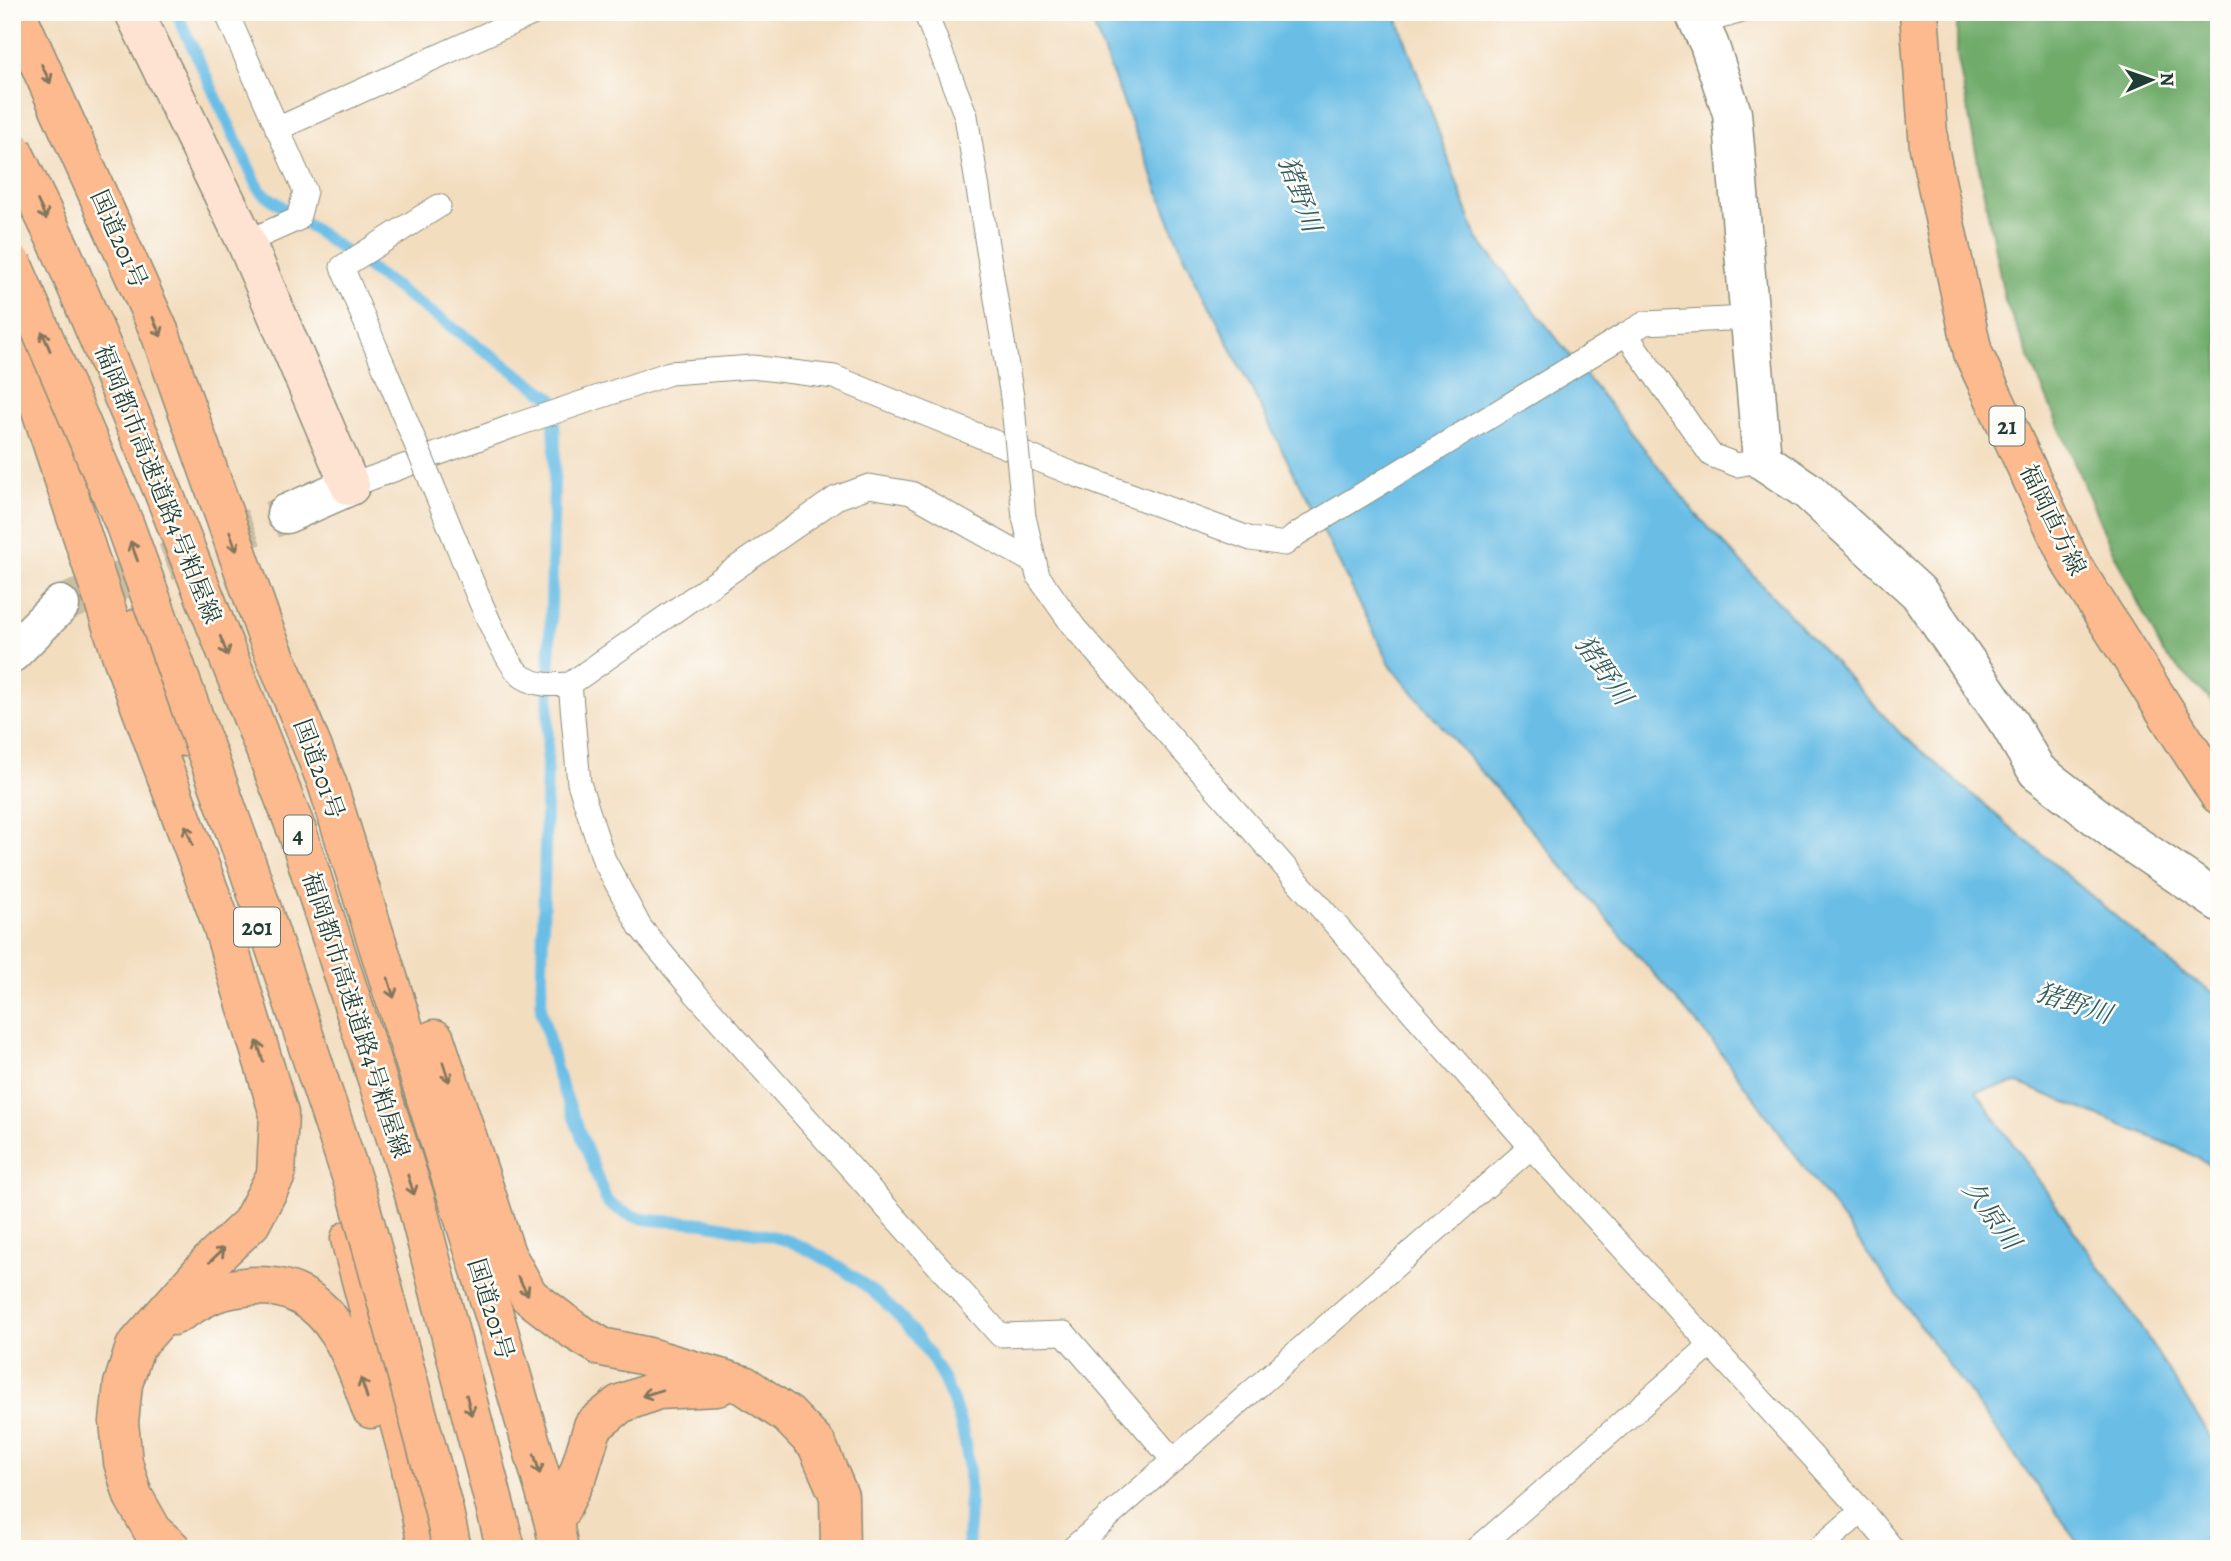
<svg xmlns="http://www.w3.org/2000/svg" width="2231" height="1561" font-family="Alegreya,'Noto Serif JP',serif">
<rect width="100%" height="100%" fill="#fdfcf7"/>
<filter id="ink" filterUnits="userSpaceOnUse"><feTurbulence type="fractalNoise" baseFrequency=".0143" numOctaves="2"/><feDisplacementMap in="SourceGraphic" scale="14" xChannelSelector="R" yChannelSelector="G"/><feConvolveMatrix kernelMatrix="1 2 1 2 8 2 1 2 1" color-interpolation-filters="sRGB"/></filter>
<filter id="wash" filterUnits="userSpaceOnUse"><feTurbulence type="fractalNoise" baseFrequency=".00686" numOctaves="4" result="noise"/><feDisplacementMap in="SourceGraphic" scale="28" xChannelSelector="R" yChannelSelector="G"/><feGaussianBlur stdDeviation="1.57" result="paint"/><feColorMatrix in="noise" values="0 0 0 0 0 0 0 0 0 0 0 0 0 0 0 0 0 1.4 0 .05"/><feComposite in="paint" operator="in"/></filter>
<g filter="url(#wash)">
<rect width="100%" height="100%" fill="#f3ddbf"/>
<!-- forest -->
<polygon fill="#70ab6b" stroke="#487450" stroke-width="2" points="1957,12 2219,12 2219,708 2163,653 2109,543 2005,301 1957,55"/>
<!-- water -->
<polygon fill="#6abee6" stroke="#447e8d" stroke-width="2" points="1088,12 1395,12 1477,238 1697,515 1901,734 2181,972 2219,996 2219,1171 2183,1150 2018,1083 1976,1091 2137,1321 2219,1451 2219,1549 2083,1549 1716,1046 1392,668 1182,251"/>
<g fill="none" stroke-linecap="round" stroke-linejoin="round">
<!-- stream -->
<path stroke="#6abee6" stroke-width="12" d="M176 12 260 191 553 399 555 444 541 1009 558 1076 607 1202C643 1227 662 1219 703 1223 717 1225 731 1228 745 1231 761 1234 781 1237 796 1244 882 1283 949 1353 966 1448 972 1481 969 1515 968 1549"/>
</g>
</g>
<g filter="url(#ink)">
<g fill="none" stroke-linecap="round" stroke-linejoin="round">
<!-- street-tunnel -->
<polyline stroke="#c9bda3" stroke-width="38" stroke-dasharray="38 19" stroke-linecap="butt" points="60,605 286,514"/>
<!-- lane casing -->
<g stroke="#898d7a" stroke-width="25">
<g id="lane">
<polyline points="226,12 305,191 298,219 246,242"/>
<polyline points="925,12 966,116 1012,397"/>
<polyline points="1699,23 1739,12"/>
<polyline points="277,129 536,12"/>
<polyline points="1626,334 1645,323 1748,318"/>
<polyline points="385,369 342,267 439,206"/>
<polyline points="350,486 513,426 670,373 752,367 834,377 1071,473 1251,539 1285,544 1297,534 1626,334 1711,455 1737,465 1762,460"/>
<polyline points="1024,517 1038,576 1074,627 1531,1147 1862,1511 1893,1549"/>
<path d="M456 542C466 567 504 666 523 677 538 686 553 685 570 684L836 498 869 486 911 493 1035 563"/>
<polyline points="570,684 579,783 604,860 640,927 695,993 1000,1335 1064,1333 1174,1461"/>
<polyline points="1072,1549 1531,1147"/>
<polyline points="1477,1549 1711,1345"/>
<polyline points="1818,1549 1862,1511"/>
</g>
</g>
<!-- street casing -->
<g stroke="#898d7a" stroke-width="41">
<g id="street">
<polyline points="1694,12 1709,44 1732,113 1762,460 1808,491 1919,593 2010,725 2037,771 2120,835 2219,902"/>
<polyline points="286,514 350,486"/>
<polyline points="12,653 60,605"/>
</g>
</g>
<!-- secondary casing -->
<g stroke="#898d7a" stroke-width="41">
<polyline id="secondary" points="134,12 246,242 350,486"/>
</g>
<!-- primary casing -->
<g stroke="#898d7a" stroke-width="41">
<polyline id="primary" points="1919,12 1929,148 1973,353 2072,565 2219,795"/>
</g>
<!-- highway casing -->
<g stroke="#898d7a" stroke-width="41">
<g id="highway">
<polyline points="16,12 160,333 265,631 327,783 496,1321 554,1523 559,1549"/>
<polyline points="22,352 123,660 222,925 279,1114 276,1175 251,1223 210,1262 135,1347 123,1384 119,1422 123,1462 133,1496 154,1533 172,1549"/>
<polyline points="138,628 183,737"/>
<polyline points="435,1039 506,1254 529,1296 575,1331 602,1347 645,1356 744,1385 788,1415 817,1445 839,1496 840,1549"/>
<polyline points="350,1239 409,1459 428,1549"/>
<path d="M173 1316C188 1308 205 1295 222 1291 317 1267 346 1332 371 1409"/>
<polyline points="554,1523 579,1472 593,1426 620,1404 658,1390 717,1387"/>
</g>
</g>
<!-- lane -->
<use href="#lane" stroke="#fff" stroke-width="23"/>
<!-- street -->
<use href="#street" stroke="#fff" stroke-width="38"/>
<!-- secondary -->
<use href="#secondary" stroke="#fee3d2" stroke-width="38"/>
<!-- primary -->
<use href="#primary" stroke="#fcba8e" stroke-width="38"/>
<!-- highway -->
<use href="#highway" stroke="#fcba8e" stroke-width="38"/>
<!-- lane-bridge casing -->
<g stroke="#898d7a" stroke-width="25" stroke-linecap="butt">
<g id="lane-bridge">
<polyline points="385,369 456,542"/>
<polyline points="1012,397 1024,517"/>
</g>
</g>
<!-- highway-bridge casing -->
<g stroke="#898d7a" stroke-width="41" stroke-linecap="butt">
<g id="highway-bridge">
<polyline points="12,149 61,250 163,491 297,831 414,1194 506,1549"/>
<polyline points="12,263 124,523 249,870 358,1197 443,1507 452,1549"/>
</g>
</g>
<!-- lane-bridge -->
<use href="#lane-bridge" stroke="#fff" stroke-width="23"/>
<!-- highway-bridge -->
<use href="#highway-bridge" stroke="#fcba8e" stroke-width="38"/>
</g>
<!-- one-way arrows -->
<defs><path id="oneway-shaft" d="M-6 0H5M1.5-3L5.5 0L1.5 3" fill="none" stroke-width="1.6" stroke-linecap="round" stroke-linejoin="round" transform="scale(1.75)"/></defs>
<g stroke="#82755c">
<use href="#oneway-shaft" transform="translate(46 74) rotate(65)"/>
<use href="#oneway-shaft" transform="translate(42 210) rotate(65)"/>
<use href="#oneway-shaft" transform="translate(157 327) rotate(67)"/>
<use href="#oneway-shaft" transform="translate(46 341) rotate(-113)"/>
<use href="#oneway-shaft" transform="translate(233 541) rotate(71)"/>
<use href="#oneway-shaft" transform="translate(134 551) rotate(-110)"/>
<use href="#oneway-shaft" transform="translate(224 646) rotate(69)"/>
<use href="#oneway-shaft" transform="translate(189 835) rotate(-111)"/>
<use href="#oneway-shaft" transform="translate(391 988) rotate(73)"/>
<use href="#oneway-shaft" transform="translate(260 1051) rotate(-107)"/>
<use href="#oneway-shaft" transform="translate(446 1072) rotate(72)"/>
<use href="#oneway-shaft" transform="translate(411 1185) rotate(72)"/>
<use href="#oneway-shaft" transform="translate(217 1255) rotate(-44)"/>
<use href="#oneway-shaft" transform="translate(523 1286) rotate(60)"/>
<use href="#oneway-shaft" transform="translate(364 1388) rotate(-108)"/>
<use href="#oneway-shaft" transform="translate(652 1393) rotate(163)"/>
<use href="#oneway-shaft" transform="translate(469 1405) rotate(76)"/>
<use href="#oneway-shaft" transform="translate(537 1464) rotate(74)"/>
</g>
</g>
<g text-anchor="middle" stroke-width="5" stroke-linejoin="round" paint-order="stroke">
<!-- shield labels -->
<g fill="#fdfcf7" stroke="#62766e" stroke-width="2">
<rect x="1989.5" y="406.5" width="35" height="39" rx="5"/>
<rect x="284" y="815.5" width="28" height="39" rx="5"/>
<rect x="234" y="907.5" width="46" height="39" rx="5"/>
</g>
<g font-size="23" font-weight="bold" fill="#1f3d34">
<text x="2007" y="434">21</text>
<text x="298" y="843">4</text>
<text x="257" y="935">201</text>
</g>
<!-- street labels -->
<g font-size="24" fill="#1f3d34" stroke="#fdfcf7">
<text transform="translate(119 239) rotate(66)" y="8">国道201号</text>
<text transform="translate(158 484) rotate(68)" y="8">福岡都市高速道路4号粕屋線</text>
<text transform="translate(2053 520) rotate(64)" y="8">福岡直方線</text>
<text transform="translate(319 769) rotate(70)" y="8">国道201号</text>
<text transform="translate(356 1015) rotate(72)" y="8">福岡都市高速道路4号粕屋線</text>
<text transform="translate(491 1309) rotate(73)" y="8">国道201号</text>
</g>
<!-- water labels -->
<g font-size="26" font-style="italic" fill="#325d60" stroke="#fdfcf7">
<text transform="translate(1300 194) rotate(70)" y="9">猪野川</text>
<text transform="translate(1604 670) rotate(55)" y="9">猪野川</text>
<text transform="translate(2074 1003) rotate(18)" y="9">猪野川</text>
<text transform="translate(1992 1215) rotate(54)" y="9">久原川</text>
</g>
</g>
<!-- margin -->
<rect width="2231" height="1561" fill="none" stroke="#fdfcf7" stroke-width="42"/>
<!-- north arrow -->
<g transform="translate(2151 80) rotate(88)" stroke="#fdfcf7" stroke-width="5" paint-order="stroke">
<path d="M0-5L12 26L0 18L-12 26Z" fill="#1f3d34"/>
<text y="-10" font-size="19" font-weight="bold" text-anchor="middle" fill="#1f3d34">N</text>
</g>
</svg>
